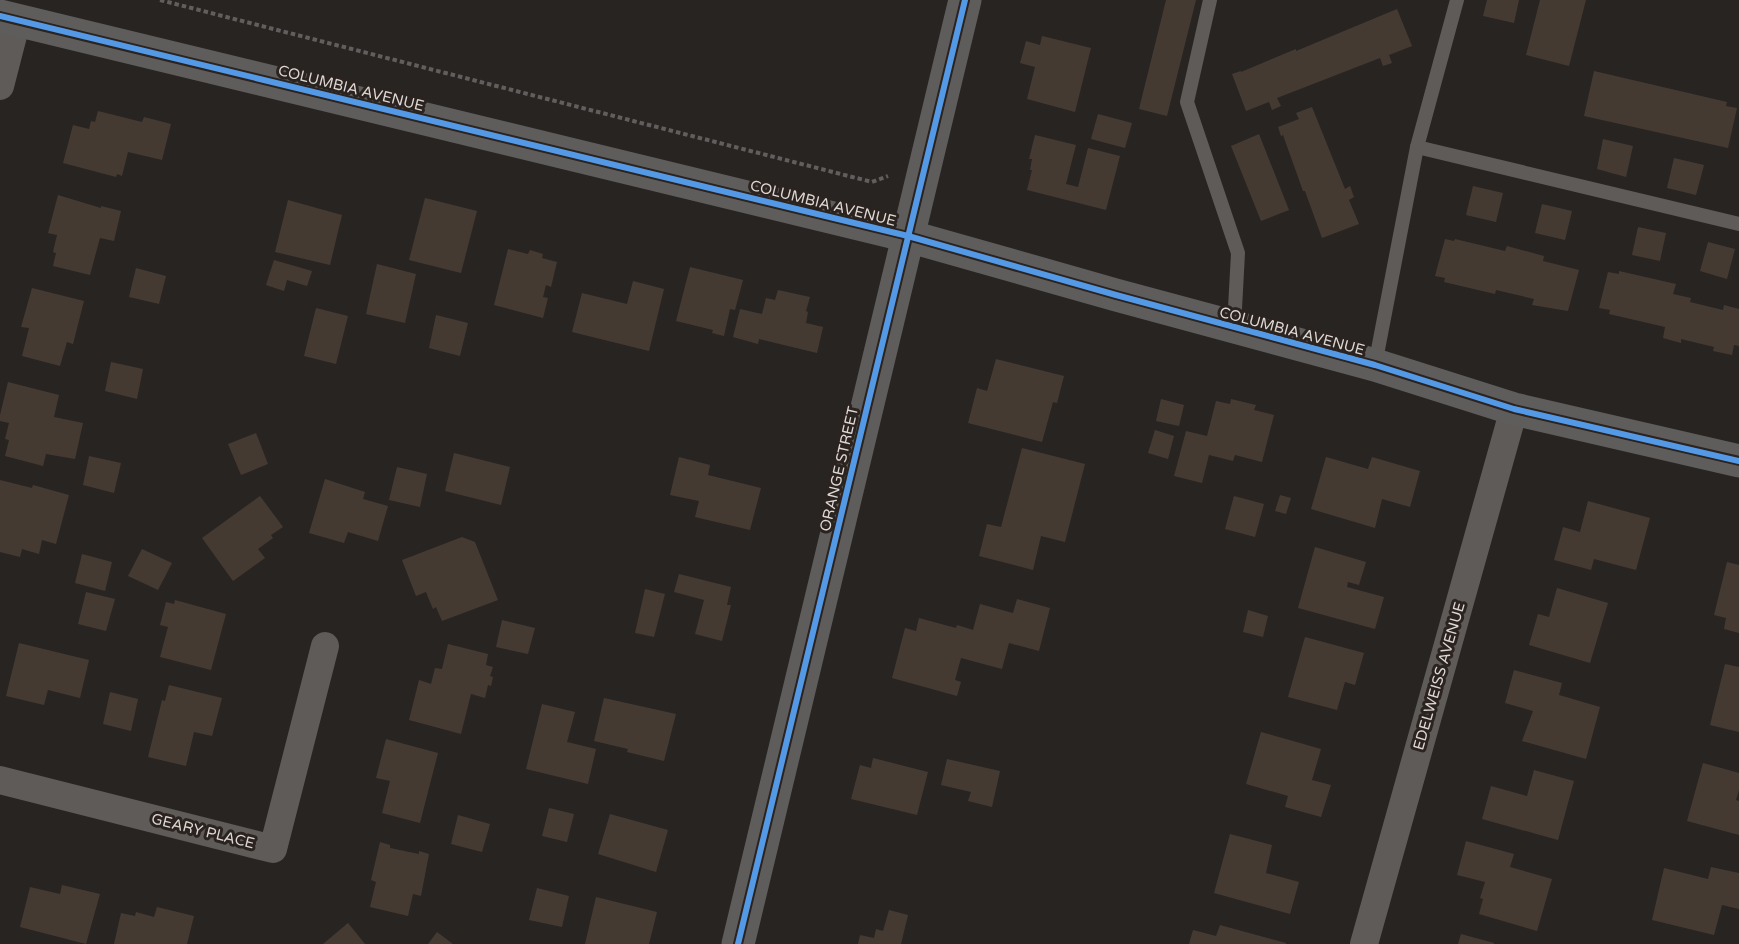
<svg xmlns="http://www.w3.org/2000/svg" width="1739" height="944" font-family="'Varela Round',sans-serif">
<rect width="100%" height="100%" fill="#282422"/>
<!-- building -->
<g fill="#453a32">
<polygon points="1166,0 1196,0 1167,116 1139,109"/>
<polygon points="1487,0 1519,0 1514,23 1483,16"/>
<polygon points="1540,0 1586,0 1569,66 1526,55"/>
<polygon points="1397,9 1412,46 1389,55 1392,63 1383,66 1380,58 1277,98 1281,106 1272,110 1269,102 1246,111 1232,74 1241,71 1241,72 1296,49 1296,51"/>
<polygon points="1042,36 1091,48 1075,112 1027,99 1035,67 1020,63 1026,41 1040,45"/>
<polygon points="1594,71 1727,102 1726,106 1737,108 1728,148 1584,116"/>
<polygon points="1312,107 1345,189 1350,186 1354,197 1349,200 1359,224 1322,238 1305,191 1303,191 1283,135 1281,136 1278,127 1299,119 1296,113"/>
<polygon points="98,111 142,122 144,117 171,124 162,160 128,152 122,176 117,174 116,177 63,163 73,125 89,129 91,121 95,122"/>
<polygon points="1098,114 1132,123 1125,148 1091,139"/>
<polygon points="1259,134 1289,210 1261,221 1231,146"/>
<polygon points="1035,135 1076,145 1066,184 1078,187 1088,148 1120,156 1106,210 1027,190 1032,170 1030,170 1032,159 1029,159"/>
<polygon points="1603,139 1633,146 1626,177 1597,169"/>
<polygon points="1674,158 1704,165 1696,195 1667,188"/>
<polygon points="1473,186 1503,193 1496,222 1466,215"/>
<polygon points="58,195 101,208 101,206 121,211 114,241 100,238 90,275 53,266 56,253 53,252 57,235 48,233"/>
<polygon points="425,198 477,211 461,273 409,260"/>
<polygon points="288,200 342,215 330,265 275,252"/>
<polygon points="1542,204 1572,211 1565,240 1535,233"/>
<polygon points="1638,227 1666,233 1660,261 1632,255"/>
<polygon points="1445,239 1454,241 1455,239 1505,251 1507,246 1544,256 1543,261 1579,270 1568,311 1532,305 1534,299 1496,290 1495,294 1444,282 1445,278 1435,276"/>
<polygon points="1708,242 1735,249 1727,279 1700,271"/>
<polygon points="508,249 528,254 530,250 543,254 542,258 557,262 551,287 546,285 543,297 548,298 543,318 494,305"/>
<polygon points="274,260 312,271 307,286 287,280 284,291 266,285"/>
<polygon points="377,264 416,274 405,323 366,314"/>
<polygon points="690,267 743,280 735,310 730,309 724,336 712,333 713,330 676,321"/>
<polygon points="136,268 166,276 159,304 129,297"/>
<polygon points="1619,271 1676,284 1673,294 1691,298 1690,302 1723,310 1724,305 1739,309 1739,346 1734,345 1732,355 1713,351 1714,347 1681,339 1681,343 1663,338 1665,327 1609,314 1610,310 1599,308 1608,272 1619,274"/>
<polygon points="633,281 664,289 649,351 572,332 582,293 627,304"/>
<polygon points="32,288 84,301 73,344 67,342 60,366 22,356 29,328 21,327"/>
<polygon points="778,290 810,297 806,311 808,312 806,323 823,327 817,353 759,339 758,344 733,337 740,309 762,314 766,298 775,300"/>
<polygon points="316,308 348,316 336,364 304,356"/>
<polygon points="436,315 468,323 460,356 429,348"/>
<polygon points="996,359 1064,376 1057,403 1053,402 1042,442 968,423 977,388 987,391"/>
<polygon points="111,362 143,369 137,399 105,391"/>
<polygon points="8,382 59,395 54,417 83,423 75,459 46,454 43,466 5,456 9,440 5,439 9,423 0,421 0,415"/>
<polygon points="1161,399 1184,405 1179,426 1156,421"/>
<polygon points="1231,399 1256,405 1254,410 1274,415 1262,462 1235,455 1233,461 1209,455 1202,483 1174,476 1186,431 1207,436 1216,401 1230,404"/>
<polygon points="1155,430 1174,436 1168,459 1148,453"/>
<polygon points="256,433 268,464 241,475 228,444"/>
<polygon points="1022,448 1085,464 1065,542 1041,536 1033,570 979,556 987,524 1001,527"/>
<polygon points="454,453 510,467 501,505 445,491"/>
<polygon points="89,456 121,463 114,493 83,485"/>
<polygon points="679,457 710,465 708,475 761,488 750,530 695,517 699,501 670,495"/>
<polygon points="1326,457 1368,469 1372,457 1420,471 1410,507 1382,499 1375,528 1311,509"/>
<polygon points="397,467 427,474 420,507 389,500"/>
<polygon points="325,479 365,492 363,499 388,506 378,541 348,532 344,543 309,533"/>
<polygon points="0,480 32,488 33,485 69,495 56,544 42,540 39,554 22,549 20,557 0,552"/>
<polygon points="1280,495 1291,498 1286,514 1275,511"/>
<polygon points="260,496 283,527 271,535 273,538 258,549 265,558 233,581 202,538"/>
<polygon points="1234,496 1264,504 1255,537 1225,529"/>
<polygon points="1588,501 1650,518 1636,570 1594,559 1591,570 1554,560 1563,527 1580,532"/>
<polygon points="462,537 475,542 498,600 442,621 436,607 433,609 426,592 416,596 402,560"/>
<polygon points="1315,547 1366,562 1359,585 1348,582 1347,587 1384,597 1375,629 1298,608"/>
<polygon points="142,549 172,563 158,590 128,576"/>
<polygon points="82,554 112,562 105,591 75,583"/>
<polygon points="1727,562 1739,565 1739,633 1724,629 1726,618 1714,615"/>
<polygon points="679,574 731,587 727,605 731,605 722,641 695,634 704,600 674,592"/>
<polygon points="1557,588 1608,603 1590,663 1529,645 1538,614 1549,617"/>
<polygon points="645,589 665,594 654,637 635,633"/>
<polygon points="86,592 115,599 106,631 78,624"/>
<polygon points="1017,599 1050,608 1039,651 1009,643 1002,669 961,658 955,680 961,682 957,696 892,678 905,628 916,631 919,618 956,628 957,625 973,630 980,604 1013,613"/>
<polygon points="175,600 226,614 211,670 160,657 168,627 160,625 166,602 174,604"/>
<polygon points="1248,610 1268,616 1263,637 1243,632"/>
<polygon points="502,620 535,628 528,654 496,647"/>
<polygon points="1305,637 1364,653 1355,685 1345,682 1337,710 1288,697"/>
<polygon points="19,643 89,660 80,698 48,690 44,705 6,696"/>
<polygon points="448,644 488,654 486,665 493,667 490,676 493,677 491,686 488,685 485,698 471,694 461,734 409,720 419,680 431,684 435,668 442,669"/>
<polygon points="1725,664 1739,667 1739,732 1710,725"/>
<polygon points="1514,670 1562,683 1559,695 1600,707 1586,759 1522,741 1533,711 1505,703"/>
<polygon points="169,685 222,698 212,736 194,732 186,766 148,757 162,700 165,701"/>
<polygon points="110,692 138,699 131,731 103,724"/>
<polygon points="604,698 676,714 664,761 627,752 628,749 594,741"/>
<polygon points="542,704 575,712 567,742 596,749 588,784 526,769"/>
<polygon points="1261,732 1321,749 1312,780 1331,785 1321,817 1285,807 1288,796 1246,784"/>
<polygon points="386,739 438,753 420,823 382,813 390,781 376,778"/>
<polygon points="873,758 928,772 917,815 851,799 860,765 871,768"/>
<polygon points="947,759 1000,771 992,807 968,801 971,792 941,785"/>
<polygon points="1703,763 1739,773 1739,790 1736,800 1739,801 1739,835 1687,821"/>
<polygon points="1534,770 1574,781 1558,840 1482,819 1491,786 1527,796"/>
<polygon points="549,808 574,814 567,842 542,836"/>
<polygon points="610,814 668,830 656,872 598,854"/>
<polygon points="458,815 490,824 482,852 451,844"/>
<polygon points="1230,834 1272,845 1266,873 1299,882 1290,914 1214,893"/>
<polygon points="1466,841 1514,854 1510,867 1552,879 1537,931 1479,914 1483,899 1480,898 1485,882 1457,875"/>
<polygon points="380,842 390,845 390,848 419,854 419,851 429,854 421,896 413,894 408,916 370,907 376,882 371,880"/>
<polygon points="1711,867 1739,873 1739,909 1722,905 1714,935 1652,920 1664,868 1708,879"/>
<polygon points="62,885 100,894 86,944 20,927 30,887 60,894"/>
<polygon points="537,888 569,896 562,927 529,920"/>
<polygon points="596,897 657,912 649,944 585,944"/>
<polygon points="157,907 194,916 187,944 114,944 121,913 135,916 136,912 154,917"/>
<polygon points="889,910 908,915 901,944 858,944 860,935 874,938 876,929 883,931"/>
<polygon points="348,923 365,944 323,944"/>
<polygon points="1220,925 1286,943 1286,944 1189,944 1193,930 1216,936"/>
<polygon points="437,932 453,944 428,944"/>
<polygon points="1461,934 1494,943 1494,944 1458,944"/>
</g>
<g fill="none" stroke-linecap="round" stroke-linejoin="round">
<!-- path -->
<polyline stroke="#615f5e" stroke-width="4" stroke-dasharray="4.5 3" stroke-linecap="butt" points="160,0 872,182 888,176"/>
<!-- lane -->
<g stroke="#5e5b59" stroke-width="14">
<polyline points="1210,0 1187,102 1238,253 1234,327"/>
<polyline points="1417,147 1739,224"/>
<polyline points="1375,365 1417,147 1457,0"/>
</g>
<!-- street -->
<g stroke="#5e5b59" stroke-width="28">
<polyline points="0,86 17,20"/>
<polyline points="0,780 273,849 325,646"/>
<polyline points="1364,944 1514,409"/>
</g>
<!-- secondary -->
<g stroke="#5f5d5c" stroke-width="33">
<polyline points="0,16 908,236 1116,295 1375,365 1514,409 1739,461"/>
<polyline points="738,944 965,0"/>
</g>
<!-- cycleway casing -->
<g stroke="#2b231f" stroke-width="10">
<g id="cycleway">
<polyline points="0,16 908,236 1116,295 1375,365 1514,409 1739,461"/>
<polyline points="738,944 965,0"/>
</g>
</g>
<!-- cycleway -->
<use href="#cycleway" stroke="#5399e6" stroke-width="6"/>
</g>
<g text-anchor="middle" stroke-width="6" stroke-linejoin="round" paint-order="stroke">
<!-- street labels -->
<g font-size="15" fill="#ded8d5" stroke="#2b231f">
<text transform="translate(351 88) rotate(14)" y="5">COLUMBIA AVENUE</text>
<text transform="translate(823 203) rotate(14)" y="5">COLUMBIA AVENUE</text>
<text transform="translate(1292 331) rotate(15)" y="5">COLUMBIA AVENUE</text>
<text transform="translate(839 469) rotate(-77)" y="5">ORANGE STREET</text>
<text transform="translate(1439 676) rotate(-74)" y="5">EDELWEISS AVENUE</text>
<text transform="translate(203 831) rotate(14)" y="5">GEARY PLACE</text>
</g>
</g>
</svg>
